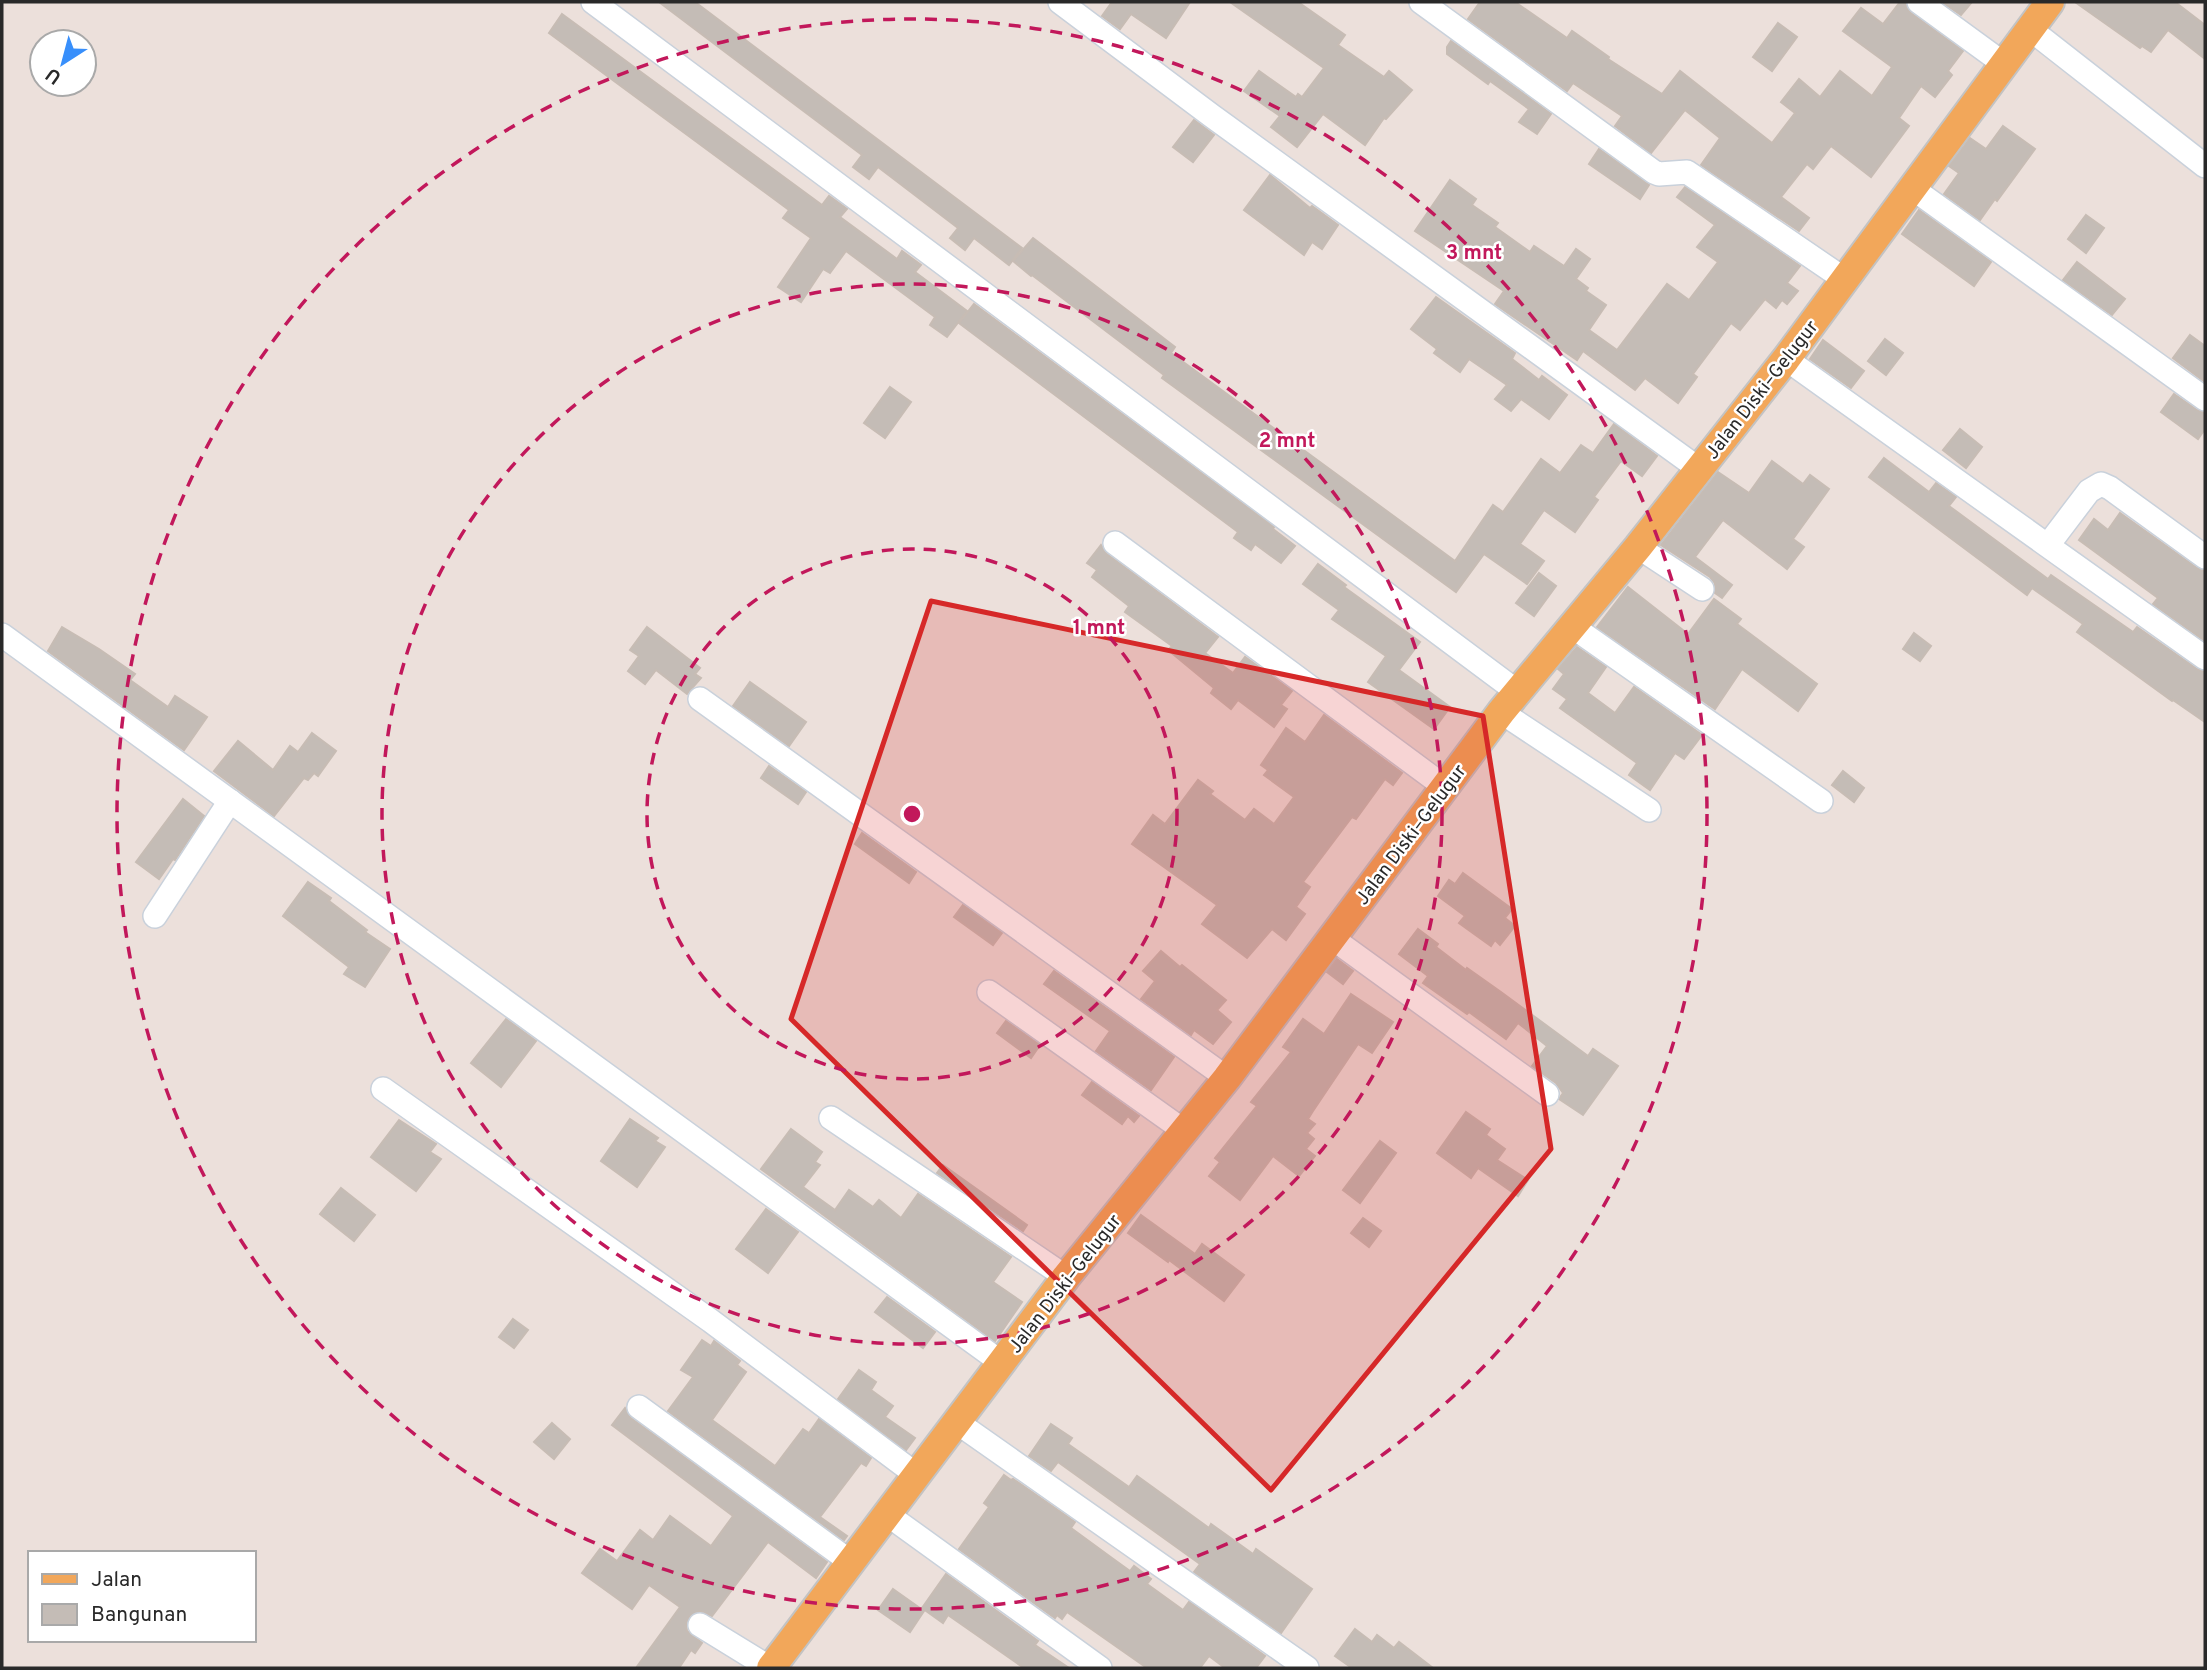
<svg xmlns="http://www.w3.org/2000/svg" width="2207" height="1670" font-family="Overpass,sans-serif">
<rect width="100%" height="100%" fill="#ece0db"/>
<!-- building -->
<g fill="#c4bcb6" stroke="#c7bcb4" stroke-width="2">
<polygon points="659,2 695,2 1022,248 1009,265 974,238 965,250 950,238 958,228 878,167 869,179 853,167 862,155"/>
<polygon points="1112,2 1190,2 1166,38 1131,14 1120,29 1102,16"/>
<polygon points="1230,2 1298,2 1345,35 1338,45 1384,77 1389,71 1412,90 1386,119 1384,118 1365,145 1323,114 1297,147 1271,127 1280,116 1244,91 1259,71 1296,97 1298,94 1302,97 1324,68"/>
<polygon points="1480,2 1515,2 1567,38 1572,31 1609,57 1608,59 1662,94 1680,71 1772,143 1795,113 1781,102 1799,79 1820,97 1840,71 1872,96 1892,67 1843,31 1861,8 1883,24 1900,2 1905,2 1907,8 1911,13 1963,51 1948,71 1952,75 1935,97 1921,86 1899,118 1909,126 1871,177 1831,146 1813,169 1807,164 1781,197 1809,218 1799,231 1701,165 1720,138 1685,110 1651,153 1615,126 1622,116 1573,83 1567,91 1468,19"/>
<polygon points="1942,2 1972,2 1961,15"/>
<polygon points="2075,2 2175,2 2205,25 2205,59 2168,30 2151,52 2142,46 2140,48"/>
<polygon points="562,14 822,205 829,196 847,209 840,217 897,259 902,251 921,265 915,272 967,311 947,337 930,325 935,317 846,251 830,273 823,269 801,302 778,287 811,238 783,218 789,210 549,33"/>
<polygon points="1778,23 1797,37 1772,71 1753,57"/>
<polygon points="1451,41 1551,114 1537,134 1519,122 1529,109 1490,81 1488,84 1447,54 1447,47"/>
<polygon points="1194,120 1214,135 1193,162 1173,147"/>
<polygon points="2003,126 2035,149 1997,201 1995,199 1980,220 1944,194 1959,173 1949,166 1970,138 1986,149"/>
<polygon points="1599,149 1649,185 1640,199 1589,164"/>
<polygon points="1270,175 1310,208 1312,206 1338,225 1322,249 1312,242 1304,255 1244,210"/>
<polygon points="1450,180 1476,199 1472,205 1498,223 1495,227 1530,252 1534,246 1564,266 1576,249 1590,259 1576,279 1588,288 1586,291 1606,305 1589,330 1617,350 1667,284 1689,300 1718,262 1697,247 1715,225 1677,197 1685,187 1800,266 1787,283 1798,291 1787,304 1782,300 1776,308 1765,299 1740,330 1731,323 1693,374 1697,377 1678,403 1645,378 1635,390 1583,351 1577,360 1495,304 1504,291 1415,231"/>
<polygon points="1919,210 1991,262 1974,286 1902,234"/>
<polygon points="2086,215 2104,228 2086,253 2068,239"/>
<polygon points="1033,238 1175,347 1171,353 1455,561 1493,505 1503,512 1541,459 1560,473 1581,445 1593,453 1614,424 1657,456 1642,476 1621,461 1594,497 1598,500 1575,532 1544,510 1520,544 1544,561 1527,584 1484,554 1456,592 1162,378 1164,375 1032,275 1031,276 1013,261"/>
<polygon points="2077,262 2125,299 2112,315 2063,280"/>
<polygon points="1436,297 1515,353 1512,359 1539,380 1542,376 1567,395 1549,419 1521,399 1511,411 1495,399 1507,385 1469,359 1460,372 1434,353 1437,349 1411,329"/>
<polygon points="974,304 1274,527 1273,529 1295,546 1281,563 1255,544 1251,550 1234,538 1238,532 959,323"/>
<polygon points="2190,335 2205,346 2205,382 2173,358"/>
<polygon points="1885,339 1903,353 1886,375 1868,361"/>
<polygon points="1823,340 1864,371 1851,388 1810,359"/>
<polygon points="890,387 911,402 885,438 864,423"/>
<polygon points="2174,394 2197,410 2205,413 2205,429 2198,439 2161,412"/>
<polygon points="1960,429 1982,447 1966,468 1943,450"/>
<polygon points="1884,458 1929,492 1936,483 1956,497 1949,506 2048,579 2051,575 2133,632 2137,627 2197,669 2205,672 2205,722 2173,700 2172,701 2077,632 2083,624 2032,588 2027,595 1869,477"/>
<polygon points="1772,461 1803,484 1810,475 1829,489 1793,539 1804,547 1787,569 1723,520 1695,557 1732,585 1722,598 1715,593 1715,583 1710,577 1661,545 1718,472 1749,493"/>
<polygon points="2120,513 2197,568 2205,571 2205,641 2153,604 2158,598 2079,540 2094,519 2108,530"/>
<polygon points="1101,545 1107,554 1218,637 1205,653 1233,673 1245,657 1292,691 1281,705 1287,709 1274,727 1238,700 1231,709 1211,693 1214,688 1168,650 1172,646 1125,612 1129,606 1092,577 1097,570 1087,563"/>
<polygon points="1318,564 1346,585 1344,587 1420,642 1399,670 1450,707 1434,729 1368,682 1386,656 1332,619 1339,610 1303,584"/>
<polygon points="1539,573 1556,586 1534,616 1516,603"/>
<polygon points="1628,587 1688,634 1714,599 1741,619 1737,624 1817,684 1798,711 1742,669 1715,709 1597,627"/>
<polygon points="62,627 99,649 135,674 130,680 168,707 175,696 207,717 184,750 48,651"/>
<polygon points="647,627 700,668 695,674 701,678 687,694 656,670 645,684 628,671 639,656 630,650"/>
<polygon points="1914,633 1931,646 1920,661 1903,649"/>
<polygon points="1577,647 1606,667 1588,693 1615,713 1634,687 1702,735 1684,759 1675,753 1650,790 1629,775 1637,763 1560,708 1567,699 1553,689 1564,674 1558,669"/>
<polygon points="750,682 806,722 789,746 733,706"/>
<polygon points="1324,715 1402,773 1393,785 1385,779 1356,819 1352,817 1303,882 1310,887 1296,907 1305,914 1286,940 1272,929 1247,958 1202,924 1217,905 1132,844 1153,815 1165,824 1198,780 1213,791 1210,794 1245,820 1254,809 1274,824 1294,797 1264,775 1268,770 1261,765 1286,728 1305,742"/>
<polygon points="312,733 336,751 318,776 314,773 308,780 304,778 274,816 214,771 238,741 273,770 290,746 298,752"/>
<polygon points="769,766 806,792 798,804 761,778"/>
<polygon points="1843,771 1864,788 1854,802 1832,785"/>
<polygon points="183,799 204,816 175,860 173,859 159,879 136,862"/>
<polygon points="862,833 916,872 909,883 855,844"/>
<polygon points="1463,873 1512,909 1505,918 1515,926 1500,945 1495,940 1491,946 1459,923 1465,916 1438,896 1449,880 1455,884"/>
<polygon points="308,882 331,898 329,901 367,930 365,932 390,949 365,987 344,974 349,967 283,916"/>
<polygon points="963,905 1002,933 993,945 954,917"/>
<polygon points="1418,929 1438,944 1436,947 1466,970 1467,968 1501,992 1588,1056 1593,1049 1618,1066 1583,1115 1559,1099 1563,1093 1556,1083 1532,1066 1547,1046 1518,1023 1506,1039 1469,1012 1467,1014 1423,983 1428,976 1399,954"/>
<polygon points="1161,951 1180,967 1182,965 1226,1000 1217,1010 1231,1022 1213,1044 1194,1030 1191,1035 1141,999 1155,981 1143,971"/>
<polygon points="1337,959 1353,971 1343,984 1327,972"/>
<polygon points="1054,971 1174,1057 1151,1090 1096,1051 1110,1031 1044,984"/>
<polygon points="1351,994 1393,1022 1372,1053 1358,1044 1313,1111 1308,1119 1315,1124 1307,1133 1314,1139 1306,1149 1315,1156 1299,1176 1273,1156 1240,1200 1209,1176 1220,1162 1215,1158 1257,1106 1251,1102 1291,1052 1283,1047 1303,1019 1324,1034"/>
<polygon points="506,1019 536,1041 501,1087 471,1063"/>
<polygon points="1006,1021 1040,1045 1031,1058 997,1033"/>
<polygon points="1092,1082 1139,1116 1134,1122 1128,1116 1122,1124 1082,1095"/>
<polygon points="1466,1112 1490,1129 1486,1135 1505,1149 1497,1160 1528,1180 1518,1196 1478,1168 1471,1178 1437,1153"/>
<polygon points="630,1119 658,1138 655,1141 665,1147 637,1187 601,1161"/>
<polygon points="399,1120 436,1144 430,1152 441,1159 416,1191 371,1157"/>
<polygon points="791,1129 822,1152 815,1162 820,1165 803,1187 835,1210 849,1190 873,1207 879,1200 901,1218 918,1194 1011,1257 993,1282 1022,1302 995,1341 761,1169"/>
<polygon points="1380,1141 1396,1153 1360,1203 1343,1190"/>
<polygon points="943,1165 1027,1225 1023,1231 937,1173"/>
<polygon points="341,1188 375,1215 354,1241 320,1214"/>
<polygon points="766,1209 798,1232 768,1273 736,1249"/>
<polygon points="1141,1215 1195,1254 1202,1244 1244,1275 1224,1301 1169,1260 1168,1262 1128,1233"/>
<polygon points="1363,1218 1381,1231 1369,1247 1351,1233"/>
<polygon points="887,1297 935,1332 923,1348 875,1312"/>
<polygon points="513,1319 528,1330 514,1348 499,1337"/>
<polygon points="702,1340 711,1346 714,1341 740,1361 737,1365 746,1372 712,1420 775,1466 803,1429 809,1433 819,1419 871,1458 866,1466 861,1463 820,1517 847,1536 844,1540 668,1411 693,1377 681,1370"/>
<polygon points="859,1370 876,1382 871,1390 893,1406 885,1417 915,1438 906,1450 838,1399"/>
<polygon points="625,1408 631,1418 827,1562 816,1578 768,1542 712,1616 700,1611 689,1617 686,1624 687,1631 702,1643 695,1653 691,1650 679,1668 636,1668 680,1607 649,1585 632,1609 582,1573 600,1549 617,1561 640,1530 653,1540 670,1516 711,1546 733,1516 612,1425"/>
<polygon points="552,1423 570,1439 554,1459 534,1442"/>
<polygon points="1051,1424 1072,1438 1068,1444 1129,1487 1137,1476 1209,1528 1211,1524 1253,1554 1256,1549 1312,1589 1281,1633 1194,1572 1200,1564 1058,1462 1051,1471 1029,1456"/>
<polygon points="1004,1475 1011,1480 1013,1479 1075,1522 1071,1528 1112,1558 1130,1571 1134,1566 1151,1579 1147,1584 1183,1610 1189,1602 1265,1656 1256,1668 1225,1668 1209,1656 1200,1668 1147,1668 1067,1612 1062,1619 1057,1615 1055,1618 959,1549 989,1507 984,1503"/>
<polygon points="946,1574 1038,1641 1035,1645 1069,1668 1024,1668 948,1615 943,1623 922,1608"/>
<polygon points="893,1589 924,1611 910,1632 878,1610"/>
<polygon points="1355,1629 1372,1642 1377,1635 1394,1648 1399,1642 1433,1668 1352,1668 1335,1656"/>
</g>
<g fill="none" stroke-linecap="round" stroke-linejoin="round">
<!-- minor casing -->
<g stroke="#c9d1db" stroke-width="26">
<g id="minor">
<polyline points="593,2 1519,693"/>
<polyline points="1060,2 1212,116 1699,469"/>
<polyline points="1421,2 1654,172 1659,174 1687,172 1844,279"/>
<polyline points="1919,2 2004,64"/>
<polyline points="2030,29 2205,166"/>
<polyline points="1912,188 2205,399"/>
<polyline points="1786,359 2205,658"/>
<polyline points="1115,543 1445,787"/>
<polyline points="2048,545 2089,491 2101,484 2110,488 2205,557"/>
<polyline points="1638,547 1702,589"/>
<polyline points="1573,627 1821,801"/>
<polyline points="2,635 1002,1363"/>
<polyline points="700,699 1227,1078"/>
<polyline points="1501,712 1649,810"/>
<polyline points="155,916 230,801"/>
<polyline points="1332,938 1547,1094"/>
<polyline points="989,992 1183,1130"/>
<polyline points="383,1089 711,1321 918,1476"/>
<polyline points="831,1118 1066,1277"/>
<polyline points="639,1407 852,1563"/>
<polyline points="958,1423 1307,1668"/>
<polyline points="888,1515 1100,1668"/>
<polyline points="700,1625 770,1668"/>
</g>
</g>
<!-- major casing -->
<g stroke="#c3c3c3" stroke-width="32">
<polyline id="major" points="771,1668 1066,1277 1227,1078 1501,712 1638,547 1786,359 2050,2"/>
</g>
<!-- minor -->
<use href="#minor" stroke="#fff" stroke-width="23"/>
<!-- major -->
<use href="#major" stroke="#f2a75a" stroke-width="28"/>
</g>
<!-- marked area -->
<path fill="#d62828" fill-opacity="0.2" stroke="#d62828" stroke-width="5" stroke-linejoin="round" d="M931 601 1483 716 1551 1149 1271 1490 791 1019Z"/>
<!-- distance rings -->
<g fill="none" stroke="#c2185b" stroke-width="3.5" stroke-dasharray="12 9">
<circle cx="912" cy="814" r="265"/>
<circle cx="912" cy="814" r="530"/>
<circle cx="912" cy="814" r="795"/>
</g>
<g text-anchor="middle" stroke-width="5" stroke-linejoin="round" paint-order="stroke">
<!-- street labels -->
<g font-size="19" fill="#292929" stroke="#fff">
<text transform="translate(1761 389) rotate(-52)" y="7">Jalan Diski–Gelugur</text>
<text transform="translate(1410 834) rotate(-53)" y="7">Jalan Diski–Gelugur</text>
<text transform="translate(1064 1283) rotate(-52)" y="7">Jalan Diski–Gelugur</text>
</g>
</g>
<circle cx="912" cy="814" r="10" fill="#c2185b" stroke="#fff" stroke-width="3.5"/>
<g font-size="21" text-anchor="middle" font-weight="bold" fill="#c2185b" stroke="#fff" stroke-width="5" stroke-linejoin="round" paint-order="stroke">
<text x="1474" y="259">3 mnt</text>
<text x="1287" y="447">2 mnt</text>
<text x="1099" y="634">1 mnt</text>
</g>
<!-- border -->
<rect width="2207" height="1670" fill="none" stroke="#292929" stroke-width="7"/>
<!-- legend -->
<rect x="28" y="1551" width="228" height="91" fill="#ffffff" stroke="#a9a9a9" stroke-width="2"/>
<rect x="42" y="1574" width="35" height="10" fill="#f2a75a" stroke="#a9a9a9" stroke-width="2"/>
<text x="91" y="1586" font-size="21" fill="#292929">Jalan</text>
<rect x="42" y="1604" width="35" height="21" fill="#c4bcb6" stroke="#a9a9a9" stroke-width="2"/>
<text x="91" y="1621" font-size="21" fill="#292929">Bangunan</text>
<!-- north arrow -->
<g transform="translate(63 63) rotate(216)"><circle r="33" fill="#ffffff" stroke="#a9a9a9" stroke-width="2"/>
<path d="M0-5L12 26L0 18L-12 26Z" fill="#388ffb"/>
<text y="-10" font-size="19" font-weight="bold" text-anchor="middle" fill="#292929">U</text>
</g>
</svg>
